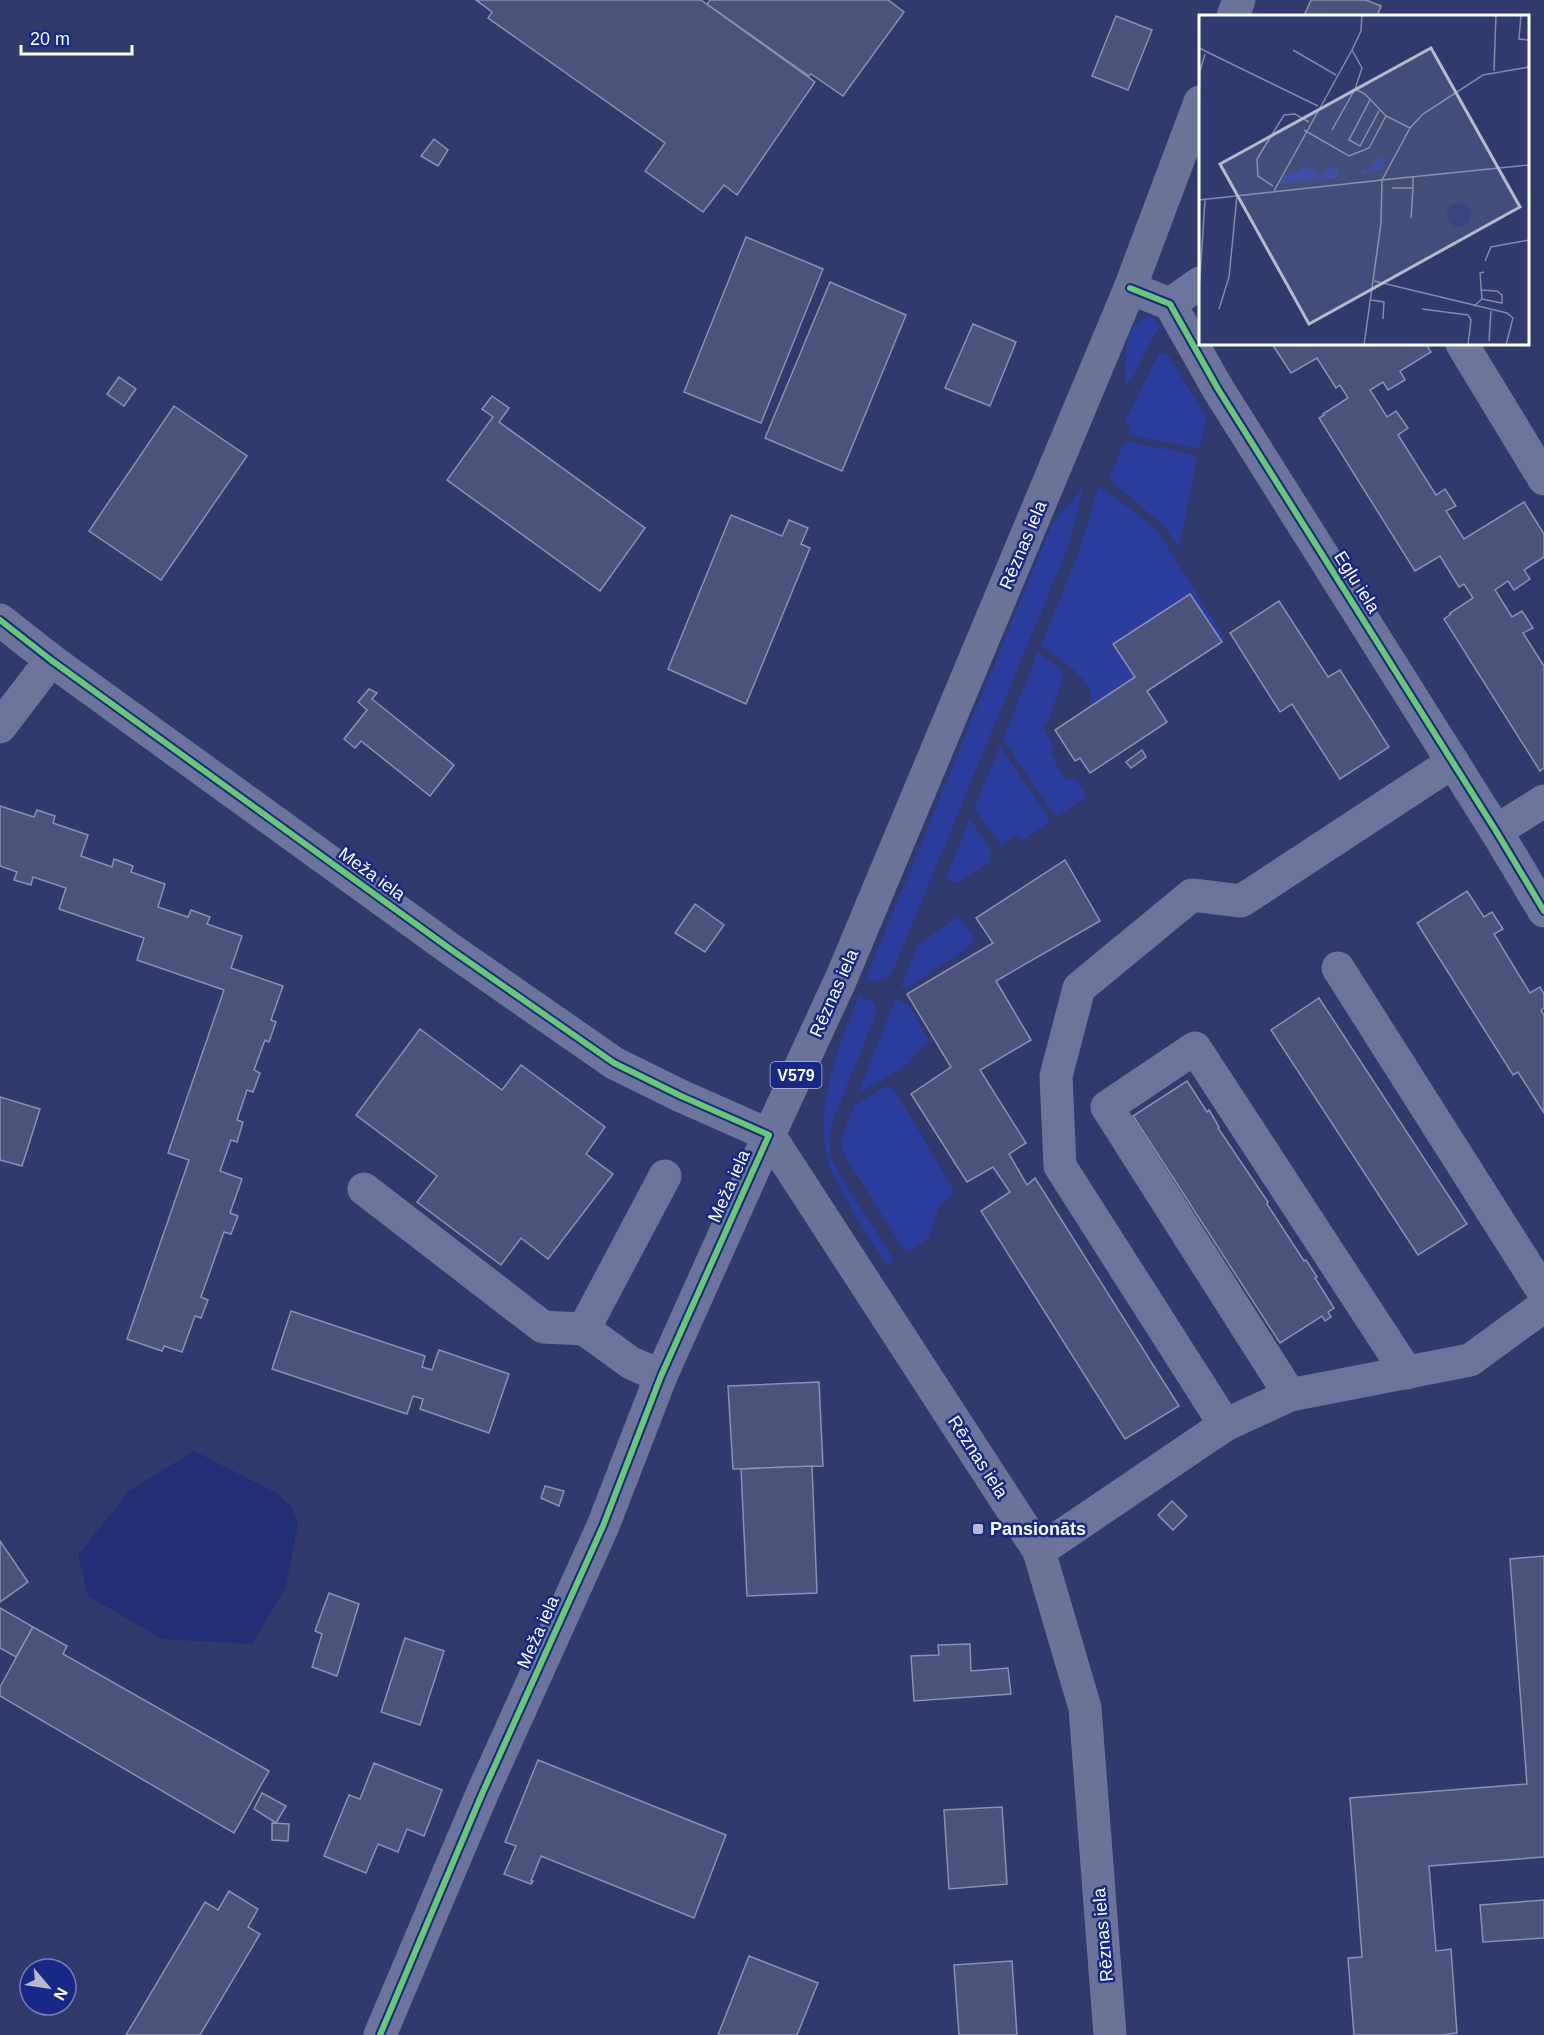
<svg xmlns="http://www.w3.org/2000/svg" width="1544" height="2035" font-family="Arial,sans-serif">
<rect width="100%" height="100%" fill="#303a6d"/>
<!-- green -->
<g fill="#2b3d9d">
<path d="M1151 317 1161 325C1146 344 1141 369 1125 387 1126 365 1121 320 1151 317Z"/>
<polygon points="1159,353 1167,354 1170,358 1206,417 1200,447 1198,449 1128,434 1132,424 1125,422"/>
<polygon points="1125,441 1191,454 1197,457 1179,547 1164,526 1109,479"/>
<polygon points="1083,488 1068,547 892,973 887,978 875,982 866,978 1052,524"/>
<path d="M1098 488 1111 494 1157 530 1225 639 1222 642 1190 594 1135 677 1090 706C1091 700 1092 693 1089 687 1082 675 1053 652 1041 646L1080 549Z"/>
<polygon points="1038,652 1060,668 1064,675 1048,722 1043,726 1054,747 1050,751 1064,779 1069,780 1075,777 1086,794 1083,799 1058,816 1053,814 1003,739"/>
<polygon points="1000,746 1049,818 1050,821 1023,840 1018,835 1001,844 974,809"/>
<polygon points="970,819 992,851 989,863 956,883 946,878"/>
<polygon points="958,916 974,939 970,946 909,987 901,987 919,942 921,943"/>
<path d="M859 995C869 1000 877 1001 876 1014L834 1117 829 1140 831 1159 840 1175 892 1257 893 1260 887 1266C871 1240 854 1215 840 1188 837 1181 832 1174 830 1167 811 1113 839 1046 859 995Z"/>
<polygon points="896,998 908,1005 928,1038 927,1045 915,1054 909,1064 858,1093"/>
<polygon points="888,1085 896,1092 954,1191 951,1197 943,1202 938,1209 928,1239 906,1253 845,1156 841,1140 854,1105"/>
</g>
<!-- water -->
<polygon fill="#222f74" points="194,1451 275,1492 291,1506 298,1524 286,1587 252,1644 163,1639 88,1596 78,1555 129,1491"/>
<!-- building -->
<g fill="#4b537c" stroke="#8b91b1" stroke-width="1.5">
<polygon points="476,0 701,0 815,82 737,195 724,185 703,212 645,171 665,143 488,18 492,12"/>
<polygon points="710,0 888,0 904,12 843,96 811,74 809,76 707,4"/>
<polygon points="1311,0 1366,0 1381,6 1377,16 1304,16"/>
<polygon points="1116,16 1152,30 1128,90 1092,76"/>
<polygon points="434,139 448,150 438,166 421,156"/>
<polygon points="746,237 823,269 761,423 684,392"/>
<polygon points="830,282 906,315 842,471 765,438"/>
<polygon points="973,324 1016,342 990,406 945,388"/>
<polygon points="1272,344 1426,344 1431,352 1400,371 1405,380 1388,390 1383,382 1370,390 1387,417 1396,411 1408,428 1398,435 1436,495 1445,489 1456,506 1446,511 1464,539 1524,502 1544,534 1544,557 1524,570 1530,579 1514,590 1508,581 1495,590 1512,617 1522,611 1533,628 1523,633 1544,666 1544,768 1540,771 1444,619 1451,614 1450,613 1473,598 1464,584 1459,587 1440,556 1415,571 1319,418 1324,415 1323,414 1348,398 1340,385 1336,388 1317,358 1291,373"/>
<polygon points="119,377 136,389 124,406 107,394"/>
<polygon points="492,396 509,408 499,422 645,528 600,591 447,480 493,417 482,409"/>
<polygon points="174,406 247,456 161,580 89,531"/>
<polygon points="731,515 782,536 789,520 808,528 801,544 810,548 746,704 668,669"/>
<polygon points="1190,594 1222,642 1147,691 1167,722 1090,773 1080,758 1075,761 1055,730 1135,677 1113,644"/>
<polygon points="1279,601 1328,677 1340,670 1389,747 1340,779 1292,704 1280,712 1230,633"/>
<polygon points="369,689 377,693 372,699 454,765 430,796 361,741 355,748 344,739 367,710 358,702"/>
<polygon points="1142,750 1146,757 1131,768 1126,762"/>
<polygon points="0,806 34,817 37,810 55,816 53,823 88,835 81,856 112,867 114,859 133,866 131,872 165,884 158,907 188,917 191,910 210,917 207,924 242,936 231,968 283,986 271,1020 276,1022 269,1042 265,1040 254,1070 260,1073 253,1092 247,1090 237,1120 243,1122 237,1142 231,1140 220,1171 242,1179 230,1213 238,1216 231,1234 224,1232 201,1297 208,1300 201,1318 195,1316 182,1352 164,1346 162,1351 127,1339 189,1160 168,1153 224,990 137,960 144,938 59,909 66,888 33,877 31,885 14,880 17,872 0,866"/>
<polygon points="1065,860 1100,921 996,981 1031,1040 980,1070 1026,1143 1009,1154 1027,1185 1035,1178 1179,1406 1125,1439 981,1211 1010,1192 993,1167 967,1182 911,1094 951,1067 907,994 993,943 976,918"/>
<polygon points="1467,891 1484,917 1492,912 1503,929 1494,934 1530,993 1540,987 1544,994 1544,1008 1541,1010 1544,1015 1544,1113 1518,1072 1513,1075 1417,923"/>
<polygon points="695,904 724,925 705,952 675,933"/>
<polygon points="1319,998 1467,1224 1418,1255 1271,1030"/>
<polygon points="420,1029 502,1090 521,1065 605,1127 586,1154 613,1174 548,1259 521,1238 501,1265 417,1202 437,1176 356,1115"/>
<polygon points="1187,1081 1207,1112 1209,1110 1219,1127 1218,1128 1268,1202 1267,1204 1304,1261 1306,1260 1317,1277 1315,1278 1334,1308 1328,1312 1331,1317 1325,1321 1322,1316 1280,1343 1133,1116"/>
<polygon points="0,1097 40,1109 22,1166 0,1160"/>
<polygon points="291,1311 425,1356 422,1367 432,1370 439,1350 509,1374 489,1433 420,1409 423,1399 413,1396 407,1414 272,1369"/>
<polygon points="819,1382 823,1466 733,1469 728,1386"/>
<polygon points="812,1466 817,1593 747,1596 741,1469"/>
<polygon points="545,1486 564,1491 559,1506 541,1498"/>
<polygon points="1172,1501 1187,1516 1173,1530 1158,1515"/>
<polygon points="0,1541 28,1582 0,1602"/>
<polygon points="1544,1556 1544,1857 1429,1866 1436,1951 1451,1949 1457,2033 1441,2035 1354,2035 1348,1958 1362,1957 1350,1798 1527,1784 1510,1559"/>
<polygon points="329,1593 359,1604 337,1676 312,1667 322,1634 315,1631"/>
<polygon points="0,1608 33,1627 16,1657 0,1648"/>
<polygon points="33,1627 67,1646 63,1654 269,1771 234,1833 0,1696 0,1687"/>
<polygon points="405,1638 444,1651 420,1725 381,1712"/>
<polygon points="970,1644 971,1671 1008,1668 1011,1694 914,1701 911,1656 939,1655 938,1645"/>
<polygon points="538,1760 726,1835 694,1918 541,1856 531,1881 533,1881 531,1884 504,1874 516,1846 505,1842"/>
<polygon points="374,1763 442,1790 424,1836 407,1829 398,1852 378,1844 366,1873 324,1856 349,1795 360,1799"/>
<polygon points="262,1793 286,1806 276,1823 254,1809"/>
<polygon points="1002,1807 1007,1884 949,1889 944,1810"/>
<polygon points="272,1823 289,1824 288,1841 272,1840"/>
<polygon points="229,1891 258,1909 248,1927 260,1934 200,2035 126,2035 205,1902 218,1910"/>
<polygon points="1544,1900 1544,1938 1483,1942 1480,1905"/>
<polygon points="749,1956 818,1983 797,2035 718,2035"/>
<polygon points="1012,1961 1017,2035 959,2035 954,1965"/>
</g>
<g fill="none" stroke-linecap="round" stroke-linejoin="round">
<!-- minor -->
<g stroke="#6c749b" stroke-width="33">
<polyline points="1130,288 1170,304 1218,389 1496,831 1544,911"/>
<polyline points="1170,304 1200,283"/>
<polyline points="1462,344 1544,479"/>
<polyline points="0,620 51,660 453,951 614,1063 681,1096 769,1135 661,1376 603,1526 482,1794 380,2035"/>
<polyline points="0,727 51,660"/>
<polyline points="1496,831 1544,801"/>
<polyline points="1338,968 1544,1293"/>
<polyline points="364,1189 543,1327 584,1329"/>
<polyline points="661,1376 631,1363 584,1329 665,1176"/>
<polyline points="1290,1395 1107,1107 1195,1048 1407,1373"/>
<polyline points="1225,1425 1060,1166 1056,1076 1079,988 1192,895 1241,901 1453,762"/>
<polyline points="1039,1551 1225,1425 1290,1395 1470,1360 1544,1306"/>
</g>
<!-- major -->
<g stroke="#6c7398" stroke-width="33">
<polyline points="1233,16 1239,0"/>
<polyline points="1110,2035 1085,1708 1039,1551 769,1135 841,979 1130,288 1200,102"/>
</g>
<!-- cycleway casing -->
<g stroke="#172886" stroke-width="10">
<g id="cycleway">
<polyline points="1130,288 1170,304 1218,389 1496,831 1544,911"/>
<polyline points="0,620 51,660 453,951 614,1063 681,1096 769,1135 661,1376 603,1526 482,1794 380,2035"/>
</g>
</g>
<!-- cycleway -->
<use href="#cycleway" stroke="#67ca6e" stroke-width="6"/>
</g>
<!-- markers -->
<rect fill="#b7bacc" stroke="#172886" stroke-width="2" x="972" y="1523" width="12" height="12" rx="3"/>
<g text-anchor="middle" stroke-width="5" stroke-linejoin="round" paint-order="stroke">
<!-- shield labels -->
<rect fill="#172886" stroke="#b9bedb" stroke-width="1.5" x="770.5" y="1062" width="51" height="26" rx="4.5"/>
<g font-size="16" font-weight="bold" fill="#fff">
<text x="796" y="1081">V579</text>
</g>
<!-- street labels -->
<g font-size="18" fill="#fff" stroke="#172886">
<text transform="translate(1023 545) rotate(-67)" y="6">Rēznas iela</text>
<text transform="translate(1357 582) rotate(58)" y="6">Egļu iela</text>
<text transform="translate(372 874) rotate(36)" y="6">Meža iela</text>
<text transform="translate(834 993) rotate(-66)" y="6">Rēznas iela</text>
<text transform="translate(729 1186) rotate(-66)" y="6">Meža iela</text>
<text transform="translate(978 1457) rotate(57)" y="6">Rēznas iela</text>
<text transform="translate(538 1632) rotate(-66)" y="6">Meža iela</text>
<text transform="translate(1103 1935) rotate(-95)" y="6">Rēznas iela</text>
</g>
<!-- poi labels -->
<g font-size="18" font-weight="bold" fill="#fff" stroke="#172886" text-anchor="start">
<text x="990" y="1535">Pansionāts</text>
</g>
</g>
<!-- overview -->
<g transform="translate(1199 15)">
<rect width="330" height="330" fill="#303a6d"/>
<path d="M178 142 188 143 181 155 162 159 164 153 171 156ZM106 146 103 152 120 156 118 161 125 159 130 151 140 157 138 162 97 168 99 157 96 167 80 169 87 159 100 157Z" fill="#2b3d9d"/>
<path d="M248 200a12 12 0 1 1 24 0a12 12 0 1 1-24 0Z" fill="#222f74"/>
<path fill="none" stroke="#8389a7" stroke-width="1.5" d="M322 0 320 24 329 25M0 33 119 91M94 35 137 60M153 35 163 53 156 74 166 79 187 101 211 113M295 56 297 0M171 85 150 125 161 131 180 96M0 102 1 56 6 39M105 115 150 141 170 133 187 101M133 115 156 74M74 171 59 161 58 144 85 100 96 99 110 107M193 173H214V162M75 176 153 35 162 16 163 0M0 185 183 165 211 113 224 99 284 60 330 52M212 203 214 173M286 246 292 232 330 225M175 266 308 298 314 303 307 330M281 275 298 276 303 280V288L283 284M0 277 6 185M172 285 185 287 184 304M275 291 283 284 281 258 285 257M20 294 30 262 38 181M223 294 269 300 272 305 269 330M290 326 292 296M165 330 182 208 183 165 330 150"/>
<path fill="#b7bacc" fill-opacity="0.15" stroke="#b7bacc" stroke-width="3" d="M232 33 321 192 110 309 21 149Z"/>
<rect width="330" height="330" fill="none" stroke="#fff" stroke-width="3"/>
</g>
<!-- north arrow -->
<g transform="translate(48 1987) rotate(119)"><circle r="28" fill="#172886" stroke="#747eb6" stroke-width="1.5"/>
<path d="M0-4.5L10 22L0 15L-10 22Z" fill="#b7bacc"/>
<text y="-9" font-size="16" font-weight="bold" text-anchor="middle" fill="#ffffff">N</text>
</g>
<!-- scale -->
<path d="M21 45v9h111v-9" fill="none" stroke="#ffffff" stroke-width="3"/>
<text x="30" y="45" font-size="18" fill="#ffffff" stroke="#172886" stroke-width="4.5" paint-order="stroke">20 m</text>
</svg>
